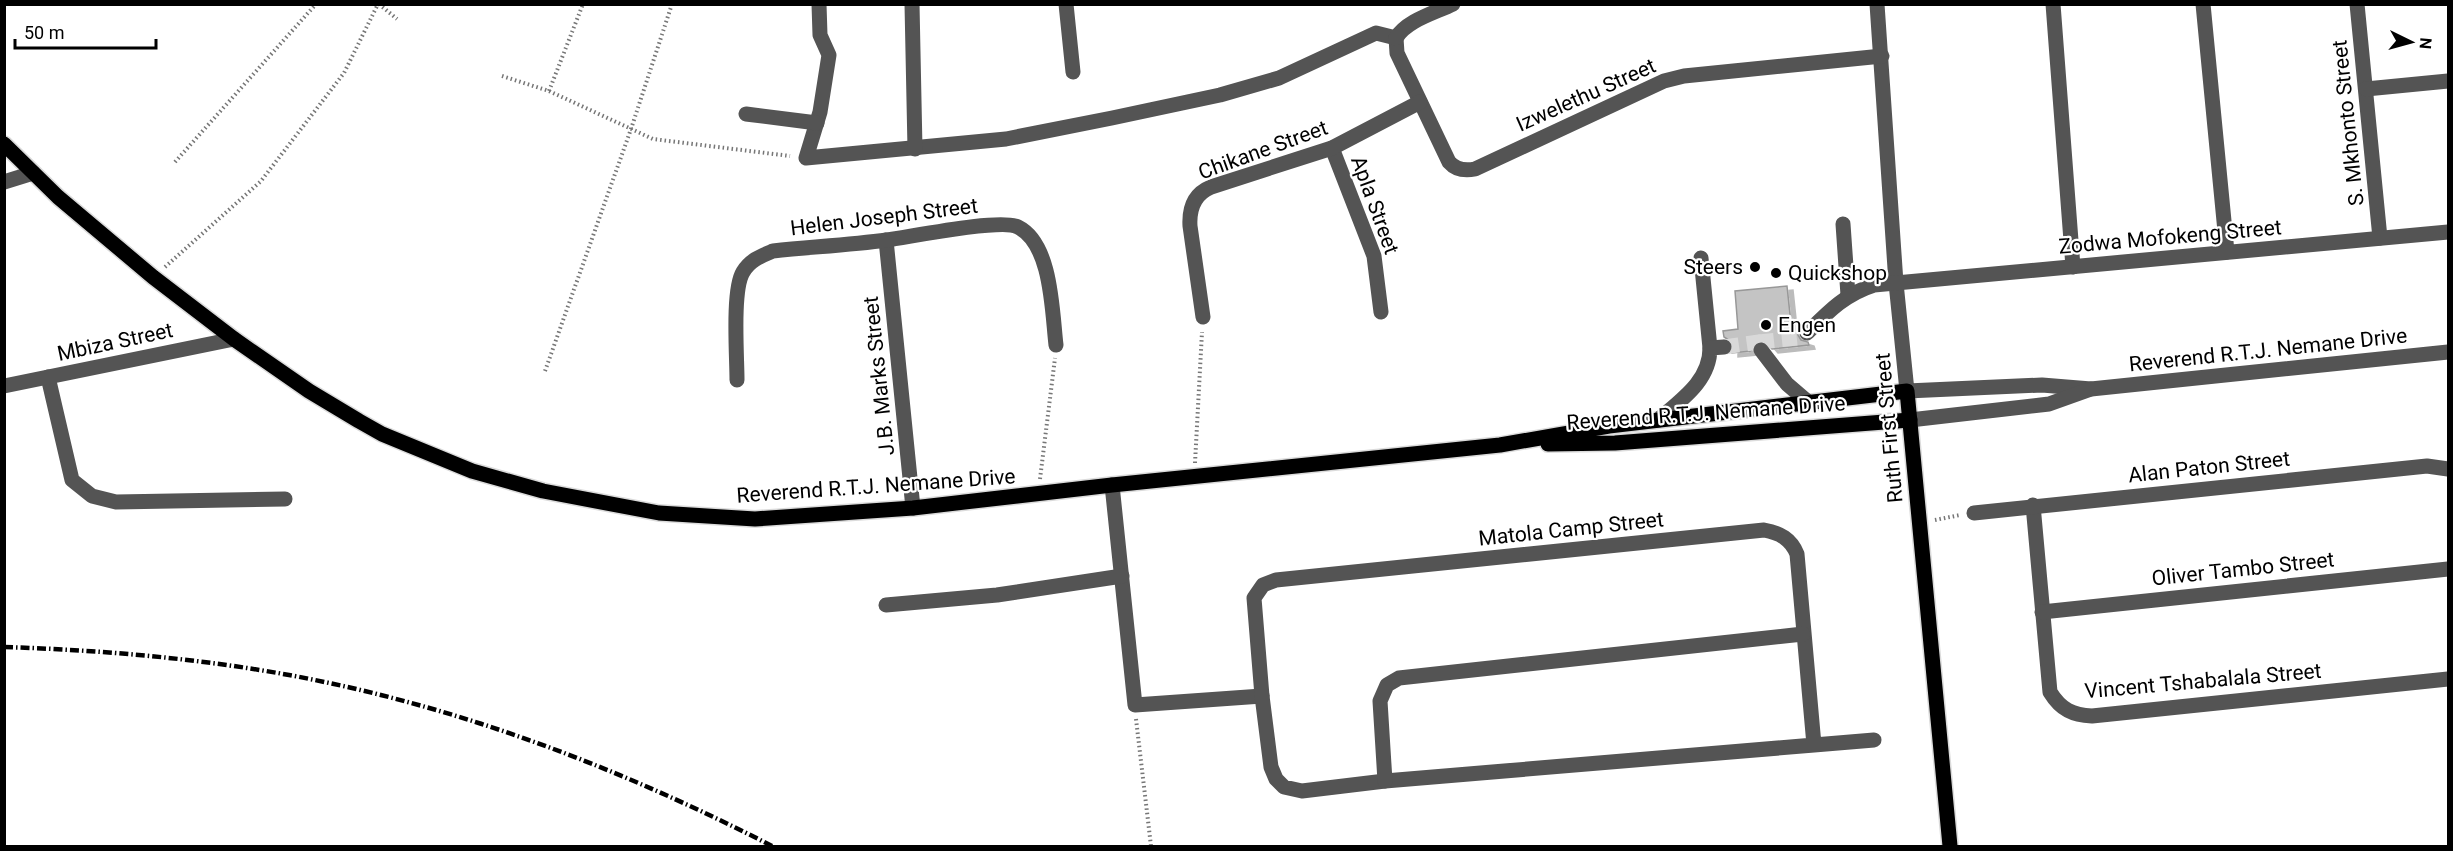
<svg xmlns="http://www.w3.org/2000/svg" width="2453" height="851" font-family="Roboto,sans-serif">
<defs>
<filter id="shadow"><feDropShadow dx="6" dy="4" stdDeviation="0" flood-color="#0004"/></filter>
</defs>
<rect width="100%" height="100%" fill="#fff"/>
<!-- building -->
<polygon fill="#c4c4c4" stroke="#989898" stroke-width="1.5" filter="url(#shadow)" points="1787,286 1791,324 1803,323 1798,330 1798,335 1801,340 1808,342 1809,345 1772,349 1765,341 1760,340 1755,343 1751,351 1732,353 1732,342 1724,337 1723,331 1738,329 1735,291"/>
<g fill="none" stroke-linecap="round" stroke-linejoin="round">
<!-- minor-tunnel -->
<g stroke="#d9d9d9" stroke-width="15" stroke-dasharray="15 8" stroke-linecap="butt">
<polyline points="1759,342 1797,338 1807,333"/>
<polyline points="1724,347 1759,342 1761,350"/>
</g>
<!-- major casing -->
<g stroke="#dbdbdb" stroke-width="18">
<g id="major">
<polyline points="4,144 58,197 153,277 234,339 309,391 359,421 382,434 472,471 543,491 659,513 755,519 913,508 1112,485 1500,445 1609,426 1907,391 1950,846"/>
<polyline points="1548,444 1615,443 1910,420"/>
</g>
</g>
<!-- path -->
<g stroke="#767676" stroke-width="4" stroke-dasharray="1.5 3" stroke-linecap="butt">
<polyline points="379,4 397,19"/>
<polyline points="502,76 549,91 653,139 790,156"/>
<polyline points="549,91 583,4"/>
<polyline points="175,162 316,4"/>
<polyline points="165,267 261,181 344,73 378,4"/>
<polyline points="545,371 631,129 672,4"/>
<polyline points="1195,463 1202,332"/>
<polyline points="1040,479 1055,358"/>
<polyline points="1935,520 1960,515"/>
<polyline points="1136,719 1151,846"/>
</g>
<!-- minor -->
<g stroke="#545454" stroke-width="15">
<polyline points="819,4 820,35 829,55 820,112 806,158 1006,139 1112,118 1220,95 1279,78 1376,33 1396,38"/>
<polyline points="912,4 915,149"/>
<polyline points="1066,4 1073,72"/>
<polyline points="1877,4 1896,283 1907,391 2042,385 2091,389"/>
<polyline points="2053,4 2073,267"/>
<polyline points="2203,4 2227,252"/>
<polyline points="2357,4 2380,238"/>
<path d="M1396 38 1397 53 1449 162C1456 170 1465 171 1475 169L1664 81 1684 76 1882 56"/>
<path d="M1396 38C1407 20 1435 13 1453 4"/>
<polyline points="2366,89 2448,81"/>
<polyline points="746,114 817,123"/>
<polyline points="1332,148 1374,256 1381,312"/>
<polyline points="4,182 33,173"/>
<polyline points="1843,224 1848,295"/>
<polyline points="886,240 913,508"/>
<polyline points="1701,258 1710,348"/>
<path d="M1203 317 1190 226C1189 209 1194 194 1211 187L1332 148 1420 102"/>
<path d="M1807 333C1828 312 1845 294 1874 285L2448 232"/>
<polyline points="1761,350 1787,384 1808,402"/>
<polyline points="48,377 72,480 92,496 116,502 285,499"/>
<path d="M737 380C737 356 732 290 743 272 750 260 761 256 773 251 811 247 849 245 887 240 910 237 1001 218 1018 227 1052 244 1052 312 1056 345"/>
<polyline points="4,386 234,339"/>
<path d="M1658 420C1681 400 1710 381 1710 348L1724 347"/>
<polyline points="1910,420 2049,404 2091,389 2448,352"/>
<polyline points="1112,485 1135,705 1262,696"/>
<path d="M2033 505 2050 692C2061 710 2073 715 2092 716L2448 679"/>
<polyline points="1974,513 2427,466 2448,469"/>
<polyline points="886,605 997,595 1122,576"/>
<polyline points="2042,612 2448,569"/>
<path d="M1814 745 1797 554C1791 539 1780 533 1764 530L1276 580 1263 585 1254 598 1262 696 1271 767 1276 779 1284 787 1302 791 1385 781 1814 745 1874 740"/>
<polyline points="1385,781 1380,701 1387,685 1399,678 1803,634"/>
</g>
<!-- major -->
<use href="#major" stroke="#000" stroke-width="15"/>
<!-- rail -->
<path stroke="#000" stroke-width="4.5" stroke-dasharray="9 3 1.5 3" stroke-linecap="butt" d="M4 647C100 650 195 658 289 675 458 706 620 768 772 846"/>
</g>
<!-- markers -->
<g fill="#000" stroke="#fff" stroke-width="2">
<circle cx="1755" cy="267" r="6"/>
<circle cx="1776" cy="273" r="6"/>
<circle cx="1766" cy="325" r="6"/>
</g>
<g text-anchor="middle" stroke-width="4.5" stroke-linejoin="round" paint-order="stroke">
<!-- street labels -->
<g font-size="21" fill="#000" stroke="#fff">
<text transform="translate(1586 95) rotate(-24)" y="7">Izwelethu Street</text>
<text transform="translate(2348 123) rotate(-96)" y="7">S. Mkhonto Street</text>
<text transform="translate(1263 150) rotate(-20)" y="7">Chikane Street</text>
<text transform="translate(1375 205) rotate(70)" y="7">Apla Street</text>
<text transform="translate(884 217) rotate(-7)" y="7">Helen Joseph Street</text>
<text transform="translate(2170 237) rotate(-5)" y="7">Zodwa Mofokeng Street</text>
<text transform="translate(115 342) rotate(-12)" y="7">Mbiza Street</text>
<text transform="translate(2268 350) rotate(-6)" y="7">Reverend R.T.J. Nemane Drive</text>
<text transform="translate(879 376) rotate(-96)" y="7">J.B. Marks Street</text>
<text transform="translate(1706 413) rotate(-4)" y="7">Reverend R.T.J. Nemane Drive</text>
<text transform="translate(1889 428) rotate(-95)" y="7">Ruth First Street</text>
<text transform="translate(2209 467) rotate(-6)" y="7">Alan Paton Street</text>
<text transform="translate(876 486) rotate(-4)" y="7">Reverend R.T.J. Nemane Drive</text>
<text transform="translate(1571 529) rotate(-6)" y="7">Matola Camp Street</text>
<text transform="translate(2243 569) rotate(-6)" y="7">Oliver Tambo Street</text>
<text transform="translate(2203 681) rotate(-5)" y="7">Vincent Tshabalala Street</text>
</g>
<!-- poi labels -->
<g font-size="21" fill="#000" stroke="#fff" text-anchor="start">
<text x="1743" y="274" text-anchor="end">Steers</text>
<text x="1788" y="280">Quickshop</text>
<text x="1778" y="332">Engen</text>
</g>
</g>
<!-- border -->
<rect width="2453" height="851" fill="none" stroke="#000000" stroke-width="12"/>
<!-- north arrow -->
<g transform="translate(2411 42) rotate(95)" stroke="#ffffff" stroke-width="4.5" paint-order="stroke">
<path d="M0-4.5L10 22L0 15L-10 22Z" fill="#000000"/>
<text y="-9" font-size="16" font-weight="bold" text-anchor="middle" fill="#000000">N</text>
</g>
<!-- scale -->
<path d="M15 39v9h141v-9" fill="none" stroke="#000000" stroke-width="3"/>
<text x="24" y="39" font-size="18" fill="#000000" stroke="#ffffff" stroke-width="4.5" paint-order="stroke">50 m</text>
</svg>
